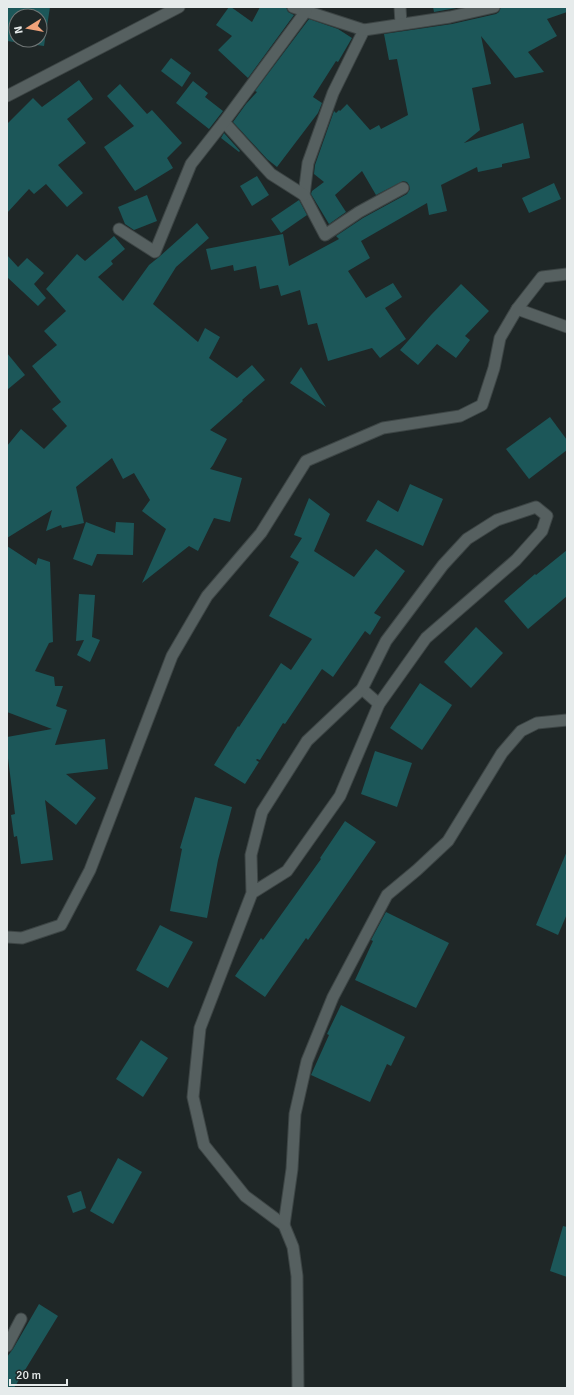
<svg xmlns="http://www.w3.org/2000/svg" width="574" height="1395" font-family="Signika,sans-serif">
<rect width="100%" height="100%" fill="#1f2727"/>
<!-- building -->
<g fill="#1c5759" fill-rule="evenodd">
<path d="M7 7H50L44 46 7 41ZM16 16H40V40H16Z"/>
<polygon points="229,7 231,7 252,22 260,7 286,7 288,12 294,15 248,78 218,50 232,36 216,25"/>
<polygon points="433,7 462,7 434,12"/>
<polygon points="501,7 567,7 567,12 547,19 557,36 528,52 544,72 515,78 481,36 491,84 472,88 480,130 464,143 523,123 530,158 502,164 502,167 478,172 477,167 441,185 447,211 429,215 427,203 361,241 370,258 348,271 366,298 393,283 402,297 385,308 406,339 380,358 372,348 328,361 317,323 308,325 300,290 281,296 278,285 260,289 256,266 234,271 233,265 211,270 206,249 283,234 289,266 339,239 336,236 363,218 407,194 410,189 409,185 407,182 403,181 376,195 362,171 335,195 346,212 329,224 311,194 312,191 324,182 314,174 315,165 334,111 336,113 339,110 340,111 347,104 370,130 379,125 381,129 408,115 397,59 389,60 384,34 452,24 496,14 499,12"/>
<polygon points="309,19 338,29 352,38 338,62 336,61 313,97 322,103 318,113 277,167 267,159 233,122 246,104 257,92 255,91"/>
<polygon points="171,58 191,73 182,87 161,71"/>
<polygon points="79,80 93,99 67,119 86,143 58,165 83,193 67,207 46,184 34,194 29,189 7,213 7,124 33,98 42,107"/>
<polygon points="193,81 208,93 205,97 223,111 209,129 176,103"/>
<polygon points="120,84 147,114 152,110 182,143 167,158 173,168 147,184 135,191 104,147 134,126 107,96"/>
<polygon points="224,133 240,151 239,152 221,138"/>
<polygon points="257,176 269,195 252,206 240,186"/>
<polygon points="554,183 561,199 529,213 522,198"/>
<polygon points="147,195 157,221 134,230 125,224 118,207"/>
<polygon points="299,200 307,215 281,233 271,219"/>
<polygon points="197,223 209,238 176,267 153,304 198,342 205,328 220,337 209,358 237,378 252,365 265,380 242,400 243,401 210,430 227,439 213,465 210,469 242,478 230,522 214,518 198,551 189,546 142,583 166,529 142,511 150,500 134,473 123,479 112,458 76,487 84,523 62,528 61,525 46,531 52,510 7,538 7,446 21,429 44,449 67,426 52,409 61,402 32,366 57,345 44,331 66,311 46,289 77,254 85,261 114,236 125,249 111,261 113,264 98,277 123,301 149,265 159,257"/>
<polygon points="7,255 18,267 27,258 44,273 34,284 46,298 38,306 7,277"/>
<polygon points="461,284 489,311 465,336 470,340 456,358 437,344 418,365 400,350 431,315"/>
<polygon points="7,353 25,375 7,390"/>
<polygon points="301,367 326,407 290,383"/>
<polygon points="550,417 567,440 567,450 529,479 506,449"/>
<polygon points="410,484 443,499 423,546 366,521 378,500 398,512"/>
<polygon points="309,498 330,514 314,551 354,577 376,549 405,571 374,613 381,617 370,635 365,631 333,677 322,669 285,724 283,723 260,760 257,759 256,760 259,762 245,784 214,765 238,726 239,727 281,663 291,670 312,639 269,616 299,562 290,557 302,538 294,535"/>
<polygon points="86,522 115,533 116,522 134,523 133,555 97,554 92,566 73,559"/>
<polygon points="7,546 36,565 38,558 50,562 53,642 49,643 35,671 54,677 55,686 63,686 56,706 67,710 55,745 105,739 108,769 66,774 96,798 76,825 45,800 53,860 21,864 17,836 14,837 11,815 15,814 7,750 7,737 52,729 7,712"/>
<polygon points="567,550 567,596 528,629 504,601 535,574 536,575"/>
<polygon points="79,594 95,595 92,637 100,640 90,662 77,655 84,640 76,641"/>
<polygon points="476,627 503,653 471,688 444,662"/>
<polygon points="420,683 452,705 422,750 390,728"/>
<polygon points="375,751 412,763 397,807 361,794"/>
<polygon points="195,797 232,807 218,860 207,918 170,911 182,849 180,848"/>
<polygon points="345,821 376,842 308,940 306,938 265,997 235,976 261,938 263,940 321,859 320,858"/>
<polygon points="567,851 567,914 558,935 536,925"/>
<polygon points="386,912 449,943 416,1008 355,980 373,941 371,940"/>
<polygon points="160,925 193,942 168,988 136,970"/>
<polygon points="341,1005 405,1037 391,1066 387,1064 370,1102 311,1075 329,1035 327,1034"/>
<polygon points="141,1040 168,1058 143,1097 116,1079"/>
<polygon points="118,1158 142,1172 113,1224 90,1211"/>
<polygon points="81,1191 86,1208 73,1213 67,1196"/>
<polygon points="563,1226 567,1227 567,1277 550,1271"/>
<polygon points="39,1304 58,1316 14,1388 7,1388 7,1357 13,1349"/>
</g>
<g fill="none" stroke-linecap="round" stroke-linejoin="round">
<!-- minor casing -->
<g stroke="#3d4545" stroke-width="13">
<g id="minor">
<polyline points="293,7 364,30 333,93 308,163 304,195 325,235 359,212 403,188"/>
<polyline points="400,7 401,24"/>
<polyline points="364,30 450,17 494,7"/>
<polyline points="224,122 271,174 304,195"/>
<polyline points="119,229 155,252 191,164 224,122 306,11"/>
<polyline points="517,309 567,327"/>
<polyline points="362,689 379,704"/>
<polyline points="252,893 287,871 340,796 379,704 426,638 516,560 542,531 547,516 536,507 497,520 467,539 443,565 386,641 362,689 307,741 262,812 251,855 252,893 200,1028 193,1097 204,1145 245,1196 284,1225 293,1247 297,1276 298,1388"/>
<polyline points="7,937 22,938 61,925 90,870 172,656 207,596 261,533 306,461 383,428 460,416 482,405 494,368 500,338 517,309 542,277 567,274"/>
<polyline points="284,1225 292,1169 295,1114 307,1061 333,997 387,895 417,870 448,841 502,753 521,731 537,723 567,720"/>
<polyline points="7,1346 21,1319"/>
</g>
</g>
<!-- tertiary casing -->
<g stroke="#3d4545" stroke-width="13">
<polyline id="tertiary" points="7,96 179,7"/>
</g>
<!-- minor -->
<use href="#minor" stroke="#566060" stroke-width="11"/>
<!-- tertiary -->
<use href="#tertiary" stroke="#566060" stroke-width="11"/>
</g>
<!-- border -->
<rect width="574" height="1395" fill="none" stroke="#e6ebeb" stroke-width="16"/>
<!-- north arrow -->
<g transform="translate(28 28) rotate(259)"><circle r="19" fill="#1f2727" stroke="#6f7575"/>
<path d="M0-3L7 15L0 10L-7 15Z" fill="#f0a27a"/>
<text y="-6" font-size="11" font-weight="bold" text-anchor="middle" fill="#e6ebeb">N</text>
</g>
<!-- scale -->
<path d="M10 1379v6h57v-6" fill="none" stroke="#e6ebeb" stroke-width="2"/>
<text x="16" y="1379" font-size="12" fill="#e6ebeb" stroke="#1f2727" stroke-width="3" paint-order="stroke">20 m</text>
</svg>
